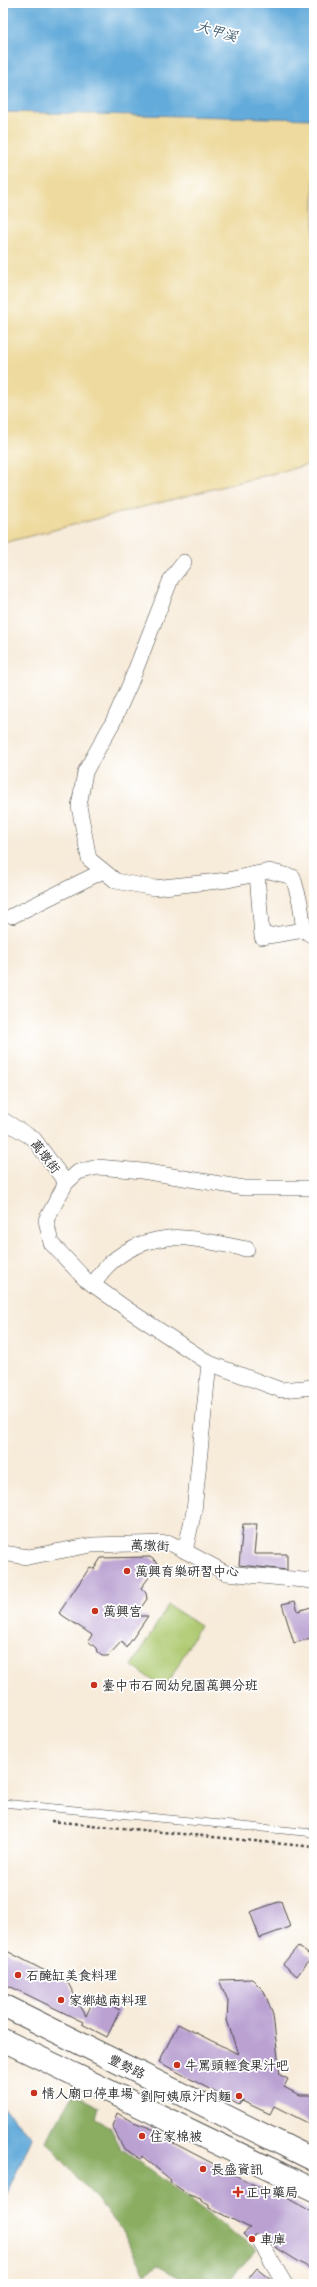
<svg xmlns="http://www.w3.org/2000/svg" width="317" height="2287" font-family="Mynerve,'LXGW WenKai TC',sans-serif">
<rect width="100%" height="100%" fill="#fff"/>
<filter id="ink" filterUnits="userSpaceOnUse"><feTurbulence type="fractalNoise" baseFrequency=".025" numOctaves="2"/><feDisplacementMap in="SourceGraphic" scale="8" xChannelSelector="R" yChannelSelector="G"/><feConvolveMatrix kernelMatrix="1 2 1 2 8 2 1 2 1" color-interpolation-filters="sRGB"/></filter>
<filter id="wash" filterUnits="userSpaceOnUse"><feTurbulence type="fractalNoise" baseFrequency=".012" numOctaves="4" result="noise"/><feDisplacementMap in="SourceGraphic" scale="16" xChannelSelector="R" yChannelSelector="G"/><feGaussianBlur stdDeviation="0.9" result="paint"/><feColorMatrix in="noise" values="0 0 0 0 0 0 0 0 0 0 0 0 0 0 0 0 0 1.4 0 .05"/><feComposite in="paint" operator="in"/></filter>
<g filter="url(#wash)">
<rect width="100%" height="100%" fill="#f7ebd9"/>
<!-- green -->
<polygon fill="#adc970" stroke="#6c7a4e" points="168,1605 200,1625 165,1689 132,1666"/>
<!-- forest -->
<polygon fill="#8aad62" stroke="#5a6c46" points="73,2094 99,2107 96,2119 110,2127 121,2148 257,2250 224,2284 191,2284 158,2266 145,2274 123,2231 46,2141"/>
<!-- sand -->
<polygon fill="#eeda9e" stroke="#8c8264" points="3,3 314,3 314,463 3,543"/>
<!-- water -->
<g fill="#64abda" stroke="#486b82">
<polygon points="3,3 314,3 314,119 3,112"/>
<polygon points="3,2107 32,2137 3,2203"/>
</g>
<g id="blocks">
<!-- building -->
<g fill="#baa1d2">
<polygon points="243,1524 257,1524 254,1554 287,1554 287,1570 239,1565"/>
<polygon points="150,1557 159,1564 141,1588 146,1593 147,1599 135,1616 148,1616 126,1648 122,1641 108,1656 102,1656 97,1652 96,1648 88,1641 92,1635 59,1613 90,1567 94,1569 101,1558"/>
<polygon points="295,1601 298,1611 314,1606 314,1637 294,1643 282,1604"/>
<polygon points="281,1901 290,1927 260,1938 250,1912"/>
<polygon points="298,1946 312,1957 297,1976 283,1964"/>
<polygon points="3,1949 68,1983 86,2016 95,1997 120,2010 107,2037 82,2024 83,2022 3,1983"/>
<polygon points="252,1979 264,1991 273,2015 280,2075 288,2079 284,2087 299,2095 314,2095 314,2126 274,2106 270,2114 242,2101 239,2105 159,2062 178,2024 238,2054 227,2020 228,2001 219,1980"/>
<polygon points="117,2113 131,2121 155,2130 162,2137 252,2184 287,2198 314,2213 314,2271 272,2245 264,2234 255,2235 251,2242 243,2234 250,2228 209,2208 209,2205 201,2201 201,2199 189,2195 170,2182 171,2180 142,2156 141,2159 124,2149 112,2126"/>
<polygon points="257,2268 271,2279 275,2284 244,2284"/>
</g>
</g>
</g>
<g filter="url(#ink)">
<use href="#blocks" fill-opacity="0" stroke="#4a4845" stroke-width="1"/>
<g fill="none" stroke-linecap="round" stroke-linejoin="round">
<!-- service casing -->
<g stroke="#4a4845" stroke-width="8">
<polyline id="service" points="3,1803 314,1833"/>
</g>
<!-- minor casing -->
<g stroke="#4a4845" stroke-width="16">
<g id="minor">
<polyline points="184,562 171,579 130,684 113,722 85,772 79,806 89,859 116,881 154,888 228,880 269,871 293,877 300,902 304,930 314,937"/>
<polyline points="257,874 262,937 304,930"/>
<polyline points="12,916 103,871"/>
<polyline points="3,1120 34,1139 66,1183"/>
<path d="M93 1285C109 1257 137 1241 168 1238 189 1235 226 1246 247 1249"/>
<polyline points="209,1363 281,1390 314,1387"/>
<polyline points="185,1551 194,1511 209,1363 127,1309 85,1279 51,1243 46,1220 66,1183 78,1172 98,1167 142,1171 244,1188 314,1188"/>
<polyline points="3,1553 28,1557 92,1545 170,1543 226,1573 314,1581"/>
<polyline points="260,2242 285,2284"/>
</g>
</g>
<!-- primary casing -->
<g stroke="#4a4845" stroke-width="24">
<g id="primary">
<polyline points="3,2005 314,2160"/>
<polyline points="3,2040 314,2190"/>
</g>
</g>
<!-- path -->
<polyline stroke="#4a4845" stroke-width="2.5" stroke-dasharray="3 3" stroke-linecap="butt" points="51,1821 314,1847"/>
<!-- service -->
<use href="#service" stroke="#fff" stroke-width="7"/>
<!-- minor -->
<use href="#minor" stroke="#fff" stroke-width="15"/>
<!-- primary -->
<use href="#primary" stroke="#fff" stroke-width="22"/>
</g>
</g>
<!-- markers -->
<g fill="#c8321e" stroke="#fff" stroke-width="1.5">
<circle cx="127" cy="1571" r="4"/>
<circle cx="95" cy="1611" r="4"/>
<circle cx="94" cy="1685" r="4"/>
<circle cx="18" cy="1975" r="4"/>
<circle cx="61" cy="2000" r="4"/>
<circle cx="177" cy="2065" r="4"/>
<circle cx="34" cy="2093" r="4"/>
<circle cx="239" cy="2096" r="4"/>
<circle cx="142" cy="2136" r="4"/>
<circle cx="203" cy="2169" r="4"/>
<path d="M236 2186h4v4h4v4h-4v4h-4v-4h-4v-4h4z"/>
<circle cx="252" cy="2239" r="4"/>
</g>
<g text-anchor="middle" stroke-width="3.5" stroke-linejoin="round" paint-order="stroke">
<!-- street labels -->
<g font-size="13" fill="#2b2b2b" stroke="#fff">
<text transform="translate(46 1156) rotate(52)" y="5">萬墩街</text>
<text transform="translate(150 1545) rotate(2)" y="5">萬墩街</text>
<text transform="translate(127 2066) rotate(26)" y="5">豐勢路</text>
</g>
<!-- poi labels -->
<g font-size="13" fill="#2b2b2b" stroke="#fff" text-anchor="start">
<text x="135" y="1576">萬興育樂研習中心</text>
<text x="103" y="1616">萬興宮</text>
<text x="102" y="1690">臺中市石岡幼兒園萬興分班</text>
<text x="26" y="1980">石醃缸美食料理</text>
<text x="69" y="2005">家鄉越南料理</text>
<text x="185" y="2070">牛罵頭輕食果汁吧</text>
<text x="42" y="2098">情人廟口停車場</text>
<text x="231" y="2101" text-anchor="end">劉阿姨原汁肉麵</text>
<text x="150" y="2141">住家棉被</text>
<text x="211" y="2174">長盛資訊</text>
<text x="246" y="2197">正中藥局</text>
<text x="260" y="2244">車庫</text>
</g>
<!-- water labels -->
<g font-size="14" font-style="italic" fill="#425e71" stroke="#fff">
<text transform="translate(217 31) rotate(16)" y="5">大甲溪</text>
</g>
</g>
<!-- margin -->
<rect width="317" height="2287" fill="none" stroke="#fff" stroke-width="16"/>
</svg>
